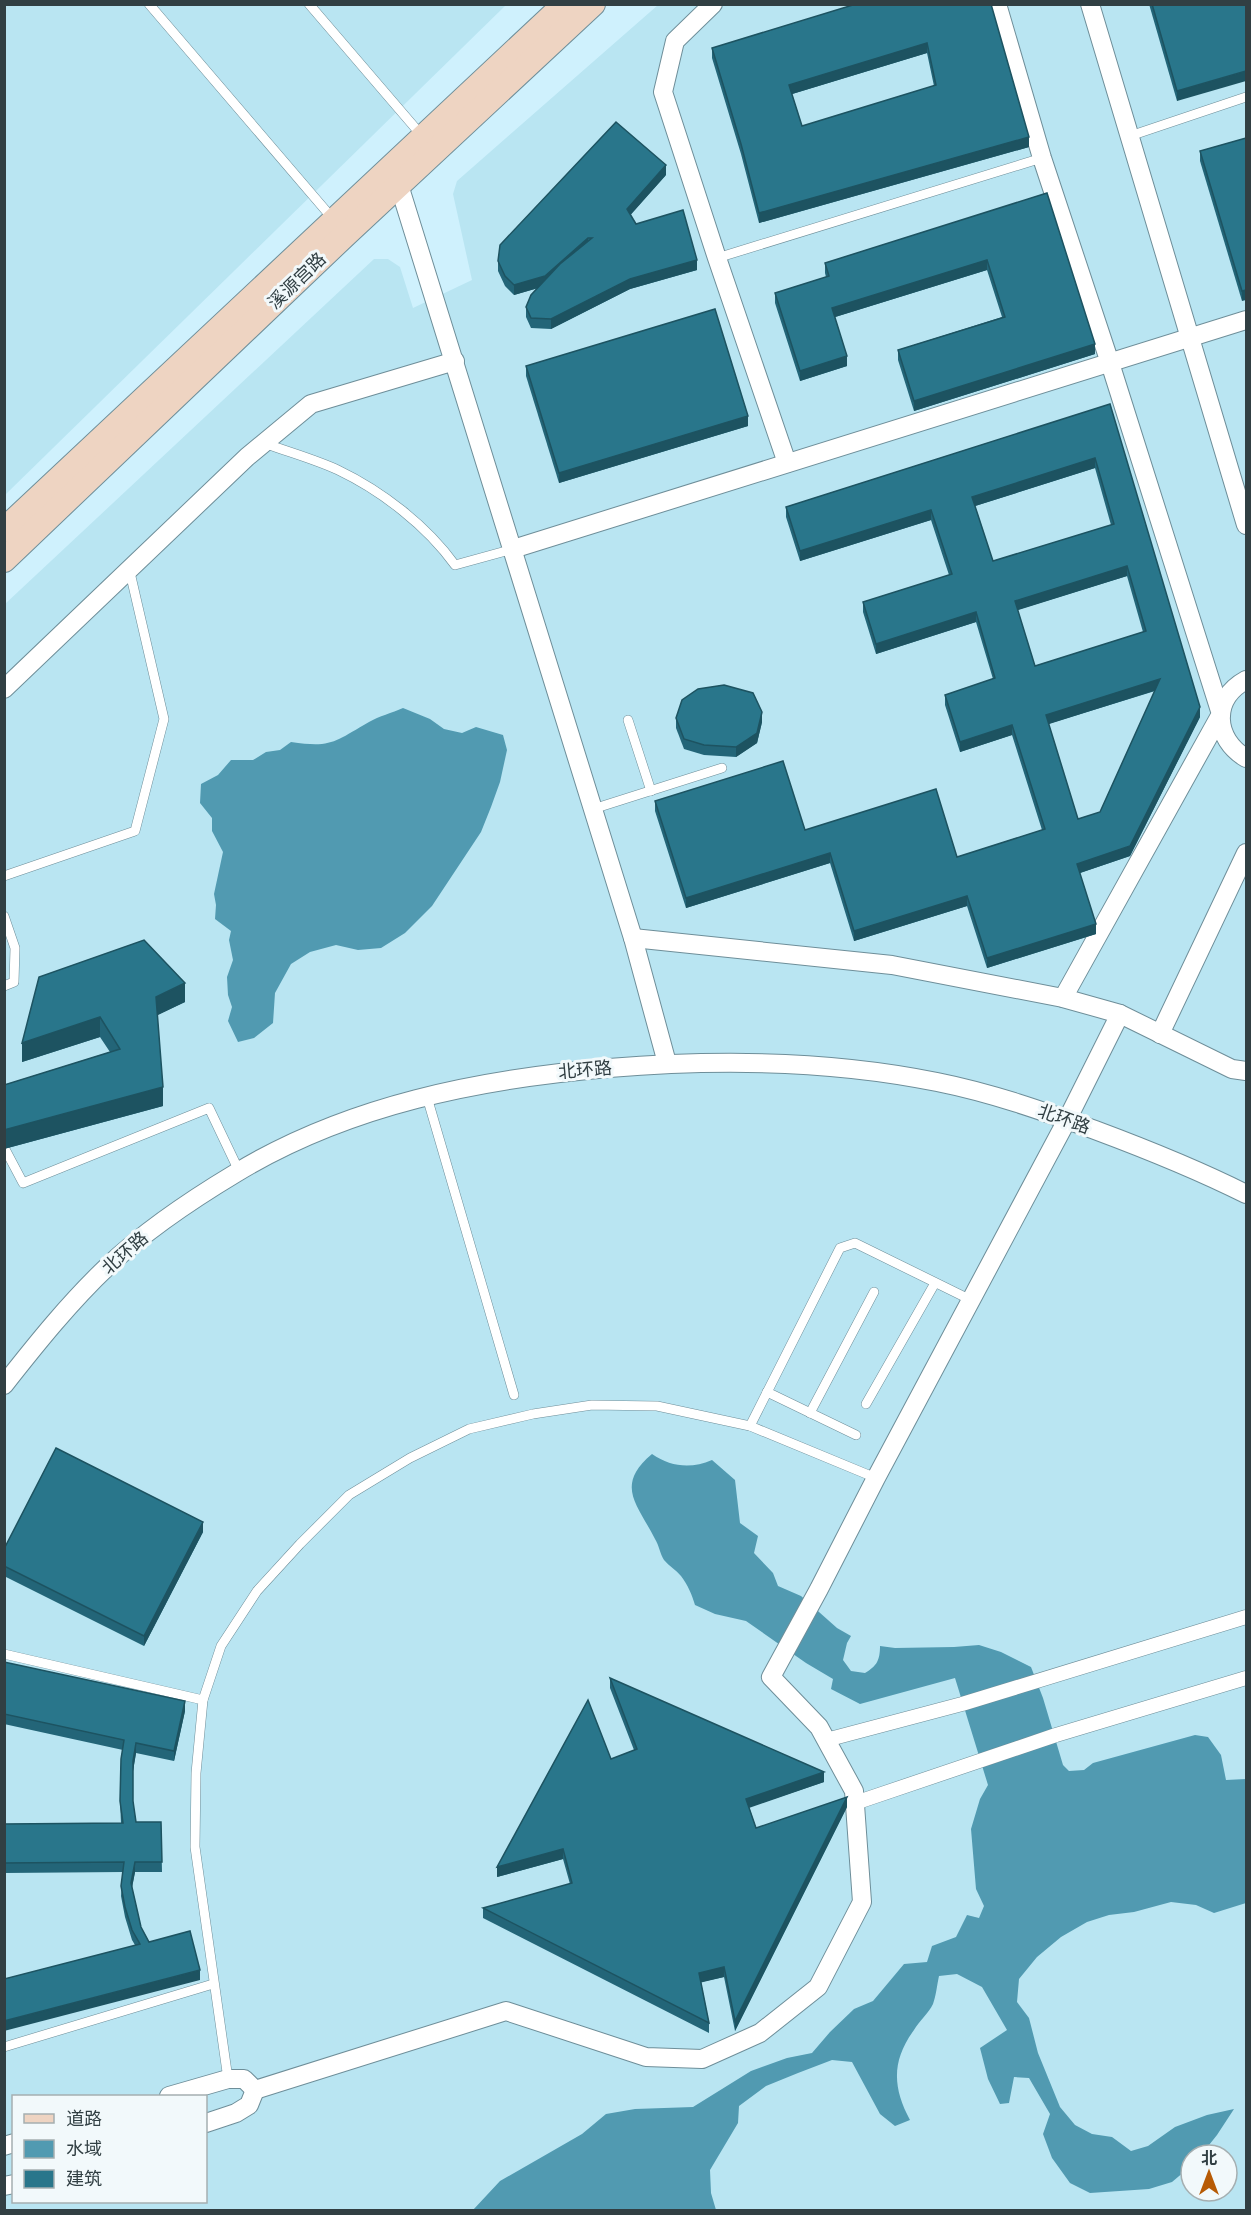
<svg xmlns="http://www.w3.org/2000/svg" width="1251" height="2215" font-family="Arial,'Noto Sans SC',sans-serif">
<rect width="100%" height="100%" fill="#cff1fd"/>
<!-- built -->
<g fill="#b9e5f2" fill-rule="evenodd">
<polygon points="5,5 506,5 5,495"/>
<path d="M658 5H1246V2210H5V604L374 259H388L400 267 413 308 472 280 453 194 457 181ZM14 2096H206V2202H14ZM1191 2155H1227V2191H1191Z"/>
</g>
<!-- water -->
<g fill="#519ab1">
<path d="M403 708 430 719 444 729 462 733 476 727 503 735 507 750 500 782 491 807 481 832 432 906 405 933 381 948 358 950 336 945 310 952 291 964 275 993 273 1023 254 1038 238 1042 228 1021 232 1007 228 995 227 977 233 960 229 940 231 931 215 919 216 905 214 894 223 852 212 831V818L200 803 201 784 218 775 231 760H253L266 752 280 750 291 742C332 748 334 742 369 722 379 716 392 713 403 708Z"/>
<path d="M652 1454C671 1467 691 1469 712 1460L735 1480 740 1523 758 1536 754 1553 773 1573 778 1586 801 1596 837 1628 851 1636 847 1643 843 1660 851 1671 865 1673C877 1666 880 1660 880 1646L895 1648 954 1647 979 1645 1001 1652 1031 1667 1043 1698 1063 1765 1069 1771 1084 1770 1093 1763 1195 1735 1208 1737 1221 1755 1226 1780 1246 1779V1903L1214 1913 1196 1905 1171 1902 1134 1912 1109 1915 1087 1922 1061 1937 1037 1957 1019 1979 1017 2002 1029 2018 1038 2053 1060 2107 1075 2125 1092 2134 1112 2137 1131 2151 1148 2146 1175 2127 1207 2115 1234 2109 1217 2135 1201 2155H1191V2166L1172 2182 1149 2189 1090 2193 1070 2183 1052 2158 1043 2134 1050 2114 1029 2078 1014 2077 1009 2103 1000 2104 988 2079 980 2048 1007 2030 982 1987 957 1974 939 1976C937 1985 936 1996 933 2004 929 2013 919 2021 914 2030 892 2060 892 2087 910 2120L895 2126 880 2114 852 2062 832 2060 798 2073 766 2086 739 2106 738 2123 710 2170 711 2193 716 2210H473L500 2181 582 2134 606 2114 635 2109 693 2107 751 2071 787 2058 812 2053 830 2032 854 2009 873 2001 904 1964 927 1962 932 1946 956 1937 967 1915 979 1918 984 1906 976 1889 971 1829 980 1799 988 1785 955 1678 860 1704 831 1689 833 1679 806 1663 746 1621 715 1614 695 1605C692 1595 688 1585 681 1576 676 1570 669 1566 664 1560 660 1554 659 1545 655 1539 638 1505 614 1486 652 1454Z"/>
</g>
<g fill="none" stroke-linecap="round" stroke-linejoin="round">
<!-- service casing -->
<g stroke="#6e8e99" stroke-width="10">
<g id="service">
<polyline points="149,4 333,219"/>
<polyline points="309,4 423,137"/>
<polyline points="1130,136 1246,97"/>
<polyline points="717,258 1042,158"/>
<path d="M264 443C288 452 314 459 338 470 382 491 427 526 455 565L513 549"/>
<polyline points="628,720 651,791"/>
<polyline points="593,809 722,768"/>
<polyline points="4,876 135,831 164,719 129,568"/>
<polyline points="4,916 15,948 14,982 4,986"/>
<polyline points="427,1097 514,1395"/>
<polyline points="5,1149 23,1183 209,1108 239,1171"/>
<polyline points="767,1392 856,1435"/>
<polyline points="866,1404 935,1283"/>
<polyline points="810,1413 874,1292"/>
<polyline points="750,1426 840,1248 855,1243 971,1300"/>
<polyline points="4,1654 203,1700"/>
<polyline points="4,2047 213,1984"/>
<polyline points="228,2079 195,1847 196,1773 203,1700 221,1646 257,1591 300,1544 349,1495 410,1458 469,1429 533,1414 592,1405 657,1406 750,1426 876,1478"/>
</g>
</g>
<!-- pedestrian casing -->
<g stroke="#6e8e99" stroke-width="15">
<g id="pedestrian">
<polyline points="826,1740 962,1704 1246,1617"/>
<polyline points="855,1803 1056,1735 1246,1678"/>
</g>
</g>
<!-- minor casing -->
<g stroke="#6e8e99" stroke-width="20">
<g id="minor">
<polyline points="713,4 675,41 663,92 717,258 787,463"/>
<polyline points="997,4 1042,158 1110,363 1221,714 1063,998"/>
<polyline points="1090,4 1246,525"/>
<polyline points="399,185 633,938 667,1063"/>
<polyline points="513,549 1246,320"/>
<path d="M1246 680C1211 699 1214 739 1246 758"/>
<polyline points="4,689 247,457 311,404 455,361"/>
<polyline points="633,938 892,965 1063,998 1120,1014 1232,1069 1246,1071"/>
<polyline points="1160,1034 1246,853"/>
<path d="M4 1385C37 1343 70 1302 108 1266 146 1230 191 1200 236 1173 348 1105 480 1079 609 1068 718 1059 829 1060 937 1082 992 1093 1043 1111 1095 1130 1146 1149 1198 1170 1246 1194"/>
<polyline points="255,2090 506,2011 646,2057 702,2059 760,2033 818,1987 862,1902 854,1791 819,1727 771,1677 819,1589 876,1478 1067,1120 1120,1014"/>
<polyline points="169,2096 228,2079 244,2079 255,2090"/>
<polyline points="206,2123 236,2113 249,2105 255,2090"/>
<polyline points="4,2146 14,2143"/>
<polyline points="4,2186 14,2184"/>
</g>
</g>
<!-- secondary casing -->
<g stroke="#6e8e99" stroke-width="26">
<g id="secondary">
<polyline points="4,530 565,4"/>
<polyline points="4,560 346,234 593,4"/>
</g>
</g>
<!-- service -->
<use href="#service" stroke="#fff" stroke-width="9"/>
<!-- pedestrian -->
<use href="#pedestrian" stroke="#fff" stroke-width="14"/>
<!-- minor -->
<use href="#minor" stroke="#fff" stroke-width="18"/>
<!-- secondary -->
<use href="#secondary" stroke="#eed4c2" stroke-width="24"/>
</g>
<!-- wall -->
<g fill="#236578" fill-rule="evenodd">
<path d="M991 4 1029 147 759 223 741 154 712 58V48ZM927 53 934 86 802 126 792 94Z"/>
<polygon points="1149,4 1246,4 1177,101"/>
<polygon points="1246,138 1242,301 1200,161 1200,151"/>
<polygon points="666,175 630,215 636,224 697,270 630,289 551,329 531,328 526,317 526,307 538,288 514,295 505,286 498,271 498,261"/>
<polygon points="1047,193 1095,354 914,411 898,360 898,350 1002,317 987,270 835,317 847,366 800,381 775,303 775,293 826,277 825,273 825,263"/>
<polygon points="526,366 748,426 559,483 526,376"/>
<path d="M1110 404 1200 717 1130 856 1080 873 1096 934 987 968 967 906 854 941 830 863 686 908 655 811V801L805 830 957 857 1042 830 1012 735 960 752 945 705V695L993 679 976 622 876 654 863 612V602L949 575 931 520 800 561 786 517V507ZM1095 468 1111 525 993 561 975 506ZM1127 576 1143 632 1035 666 1017 610ZM1155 691 1100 812 1078 819 1048 724Z"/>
<polygon points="676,718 762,722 757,743 736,757 704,755 684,749 676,728"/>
<polygon points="39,977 185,1002 157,1015 163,1106 4,1149 4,1085 110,1052 100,1037 22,1062"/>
<polygon points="203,1532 144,1646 4,1576 4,1549"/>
<polygon points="4,1662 185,1711 174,1761 136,1753 133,1771 133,1801 136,1822 161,1822 162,1872 135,1872 132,1887 141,1927 149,1942 200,1980 135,1945 132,1940 125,1917 121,1896 123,1872 4,1873 4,1824 121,1823 120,1801 123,1750 4,1724"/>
<polygon points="610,1678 824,1782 749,1807 756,1828 847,1807 735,2031 724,1977 701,1982 709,2023 709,2033 483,1918 483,1908 570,1884 563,1859 497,1877 611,1759 634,1750 610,1688"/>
</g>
<!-- shaded-wall -->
<g fill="#1d5361">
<polygon points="927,43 927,53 789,95 789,85"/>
<polygon points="1246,71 1246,81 1177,101 1177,91"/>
<polygon points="1029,137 1029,147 759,223 759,213"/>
<polygon points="666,165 666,175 627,219 627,209"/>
<polygon points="588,238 588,248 545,286 514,295 514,285"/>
<polygon points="697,260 697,270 630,289 551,329 551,319 630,279"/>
<polygon points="987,260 987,270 832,318 832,308"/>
<polygon points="1246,290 1246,300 1242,301 1242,291"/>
<polygon points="1095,344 1095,354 914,411 914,401"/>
<polygon points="847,356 847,366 800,381 800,371"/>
<polygon points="748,416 748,426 559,483 559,473"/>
<polygon points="1095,458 1095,468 972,507 972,497"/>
<polygon points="931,510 931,520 800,561 800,551"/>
<polygon points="1127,566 1127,576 1015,611 1015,601"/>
<polygon points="976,612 976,622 876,654 876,644"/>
<polygon points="1160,679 1160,689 1046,725 1046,715"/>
<polygon points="1200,707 1200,717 1130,856 1077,874 1077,864"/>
<polygon points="762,712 762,722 757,743 736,757 736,747"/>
<polygon points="1012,725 1012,735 960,752 960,742"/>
<polygon points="830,853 830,863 686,908 686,898"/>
<polygon points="967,896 967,906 854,941 854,931"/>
<polygon points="1096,924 1096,934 987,968 987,958"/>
<polygon points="185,983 185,1002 156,1016 156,997"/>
<polygon points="100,1017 100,1037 22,1062 22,1043"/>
<polygon points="163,1087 163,1106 4,1149 4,1130"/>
<polygon points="203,1522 203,1532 144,1646 144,1636"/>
<polygon points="185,1701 185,1711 174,1761 174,1751"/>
<polygon points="136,1743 136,1753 133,1771 133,1761"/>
<polygon points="824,1772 824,1782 746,1809 746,1799"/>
<polygon points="847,1797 847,1807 735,2031 735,2021"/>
<polygon points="563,1849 563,1859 497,1877 497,1867"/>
<polygon points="135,1862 135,1872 131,1893 131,1883"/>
<polygon points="724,1967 724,1977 699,1983 699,1973"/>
<polygon points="200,1970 200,1980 4,2031 4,2021"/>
</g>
<!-- building -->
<g fill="#29768b" stroke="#1d5361" stroke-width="1.5" fill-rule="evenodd">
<path d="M856 4H991L1029 137 759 213 741 144 712 48ZM927 43 936 85 802 126 789 85Z"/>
<polygon points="1152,4 1246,4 1246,71 1177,91"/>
<polygon points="616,122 666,165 627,209 636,224 683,210 697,260 630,279 551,319 531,318 526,307 531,295 560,264 592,238 588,238 545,276 514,285 505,276 498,261 500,245"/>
<polygon points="1246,138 1246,290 1242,291 1200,151"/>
<polygon points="1047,193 1095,344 914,401 898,350 1005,317 987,260 832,308 847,356 800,371 775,293 829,276 825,263"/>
<polygon points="715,309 748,416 559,473 526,366"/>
<path d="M1110 404 1200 707 1130 846 1077 864 1096 924 987 958 967 896 854 931 830 853 686 898 655 801 783 761 805 830 936 789 957 857 1045 829 1012 725 960 742 945 695 995 678 976 612 876 644 863 602 952 574 931 510 800 551 786 507ZM1095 458 1114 524 993 561 972 497ZM1127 566 1146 631 1035 666 1015 601ZM1160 679 1100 812 1078 819 1046 715Z"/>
<polygon points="724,685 753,693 762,712 757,733 736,747 704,745 684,739 676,718 682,700 698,689"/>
<polygon points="144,940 185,983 156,997 163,1087 4,1130 4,1085 120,1049 100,1017 22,1043 39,977"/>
<polygon points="56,1448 203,1522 144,1636 4,1566 4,1549"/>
<polygon points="4,1662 185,1701 174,1751 136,1743 133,1761 133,1801 136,1822 161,1822 162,1862 135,1862 131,1883 141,1927 149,1942 190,1931 200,1970 4,2021 4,1979 140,1944 132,1930 125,1907 121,1886 124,1862 4,1863 4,1824 123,1823 120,1801 121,1759 124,1740 4,1714"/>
<polygon points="610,1678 824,1772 746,1799 756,1828 847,1797 735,2021 724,1967 699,1973 709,2023 483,1908 572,1883 563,1849 497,1867 588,1700 611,1759 637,1749"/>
</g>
<g text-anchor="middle" stroke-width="6" stroke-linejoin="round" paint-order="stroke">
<!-- street labels -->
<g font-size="18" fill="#313f43" stroke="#f2f9fb">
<text transform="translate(297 281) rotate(-44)" y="6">溪源宫路</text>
<text transform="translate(585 1070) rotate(-5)" y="6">北环路</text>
<text transform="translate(1064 1119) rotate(20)" y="6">北环路</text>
<text transform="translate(125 1253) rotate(-41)" y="6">北环路</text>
</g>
</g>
<!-- border -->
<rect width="1251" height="2215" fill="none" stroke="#313f43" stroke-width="12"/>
<!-- legend -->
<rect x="12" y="2095" width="195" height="108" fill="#f2f9fb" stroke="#a5afb1" stroke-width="1.5"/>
<rect x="24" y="2114" width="30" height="9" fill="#eed4c2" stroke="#a5afb1" stroke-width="1.5"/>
<text x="66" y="2125" font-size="18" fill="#313f43">道路</text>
<rect x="24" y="2140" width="30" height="18" fill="#519ab1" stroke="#a5afb1" stroke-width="1.5"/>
<text x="66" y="2155" font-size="18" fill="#313f43">水域</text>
<rect x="24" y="2170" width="30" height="18" fill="#29768b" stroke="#a5afb1" stroke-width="1.5"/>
<text x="66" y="2185" font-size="18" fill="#313f43">建筑</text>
<!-- north arrow -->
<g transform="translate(1209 2173)"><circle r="28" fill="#f2f9fb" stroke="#a5afb1" stroke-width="1.5"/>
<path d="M0-4.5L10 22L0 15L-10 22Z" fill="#b75b05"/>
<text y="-9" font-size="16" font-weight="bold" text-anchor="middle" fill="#313f43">北</text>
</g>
</svg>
